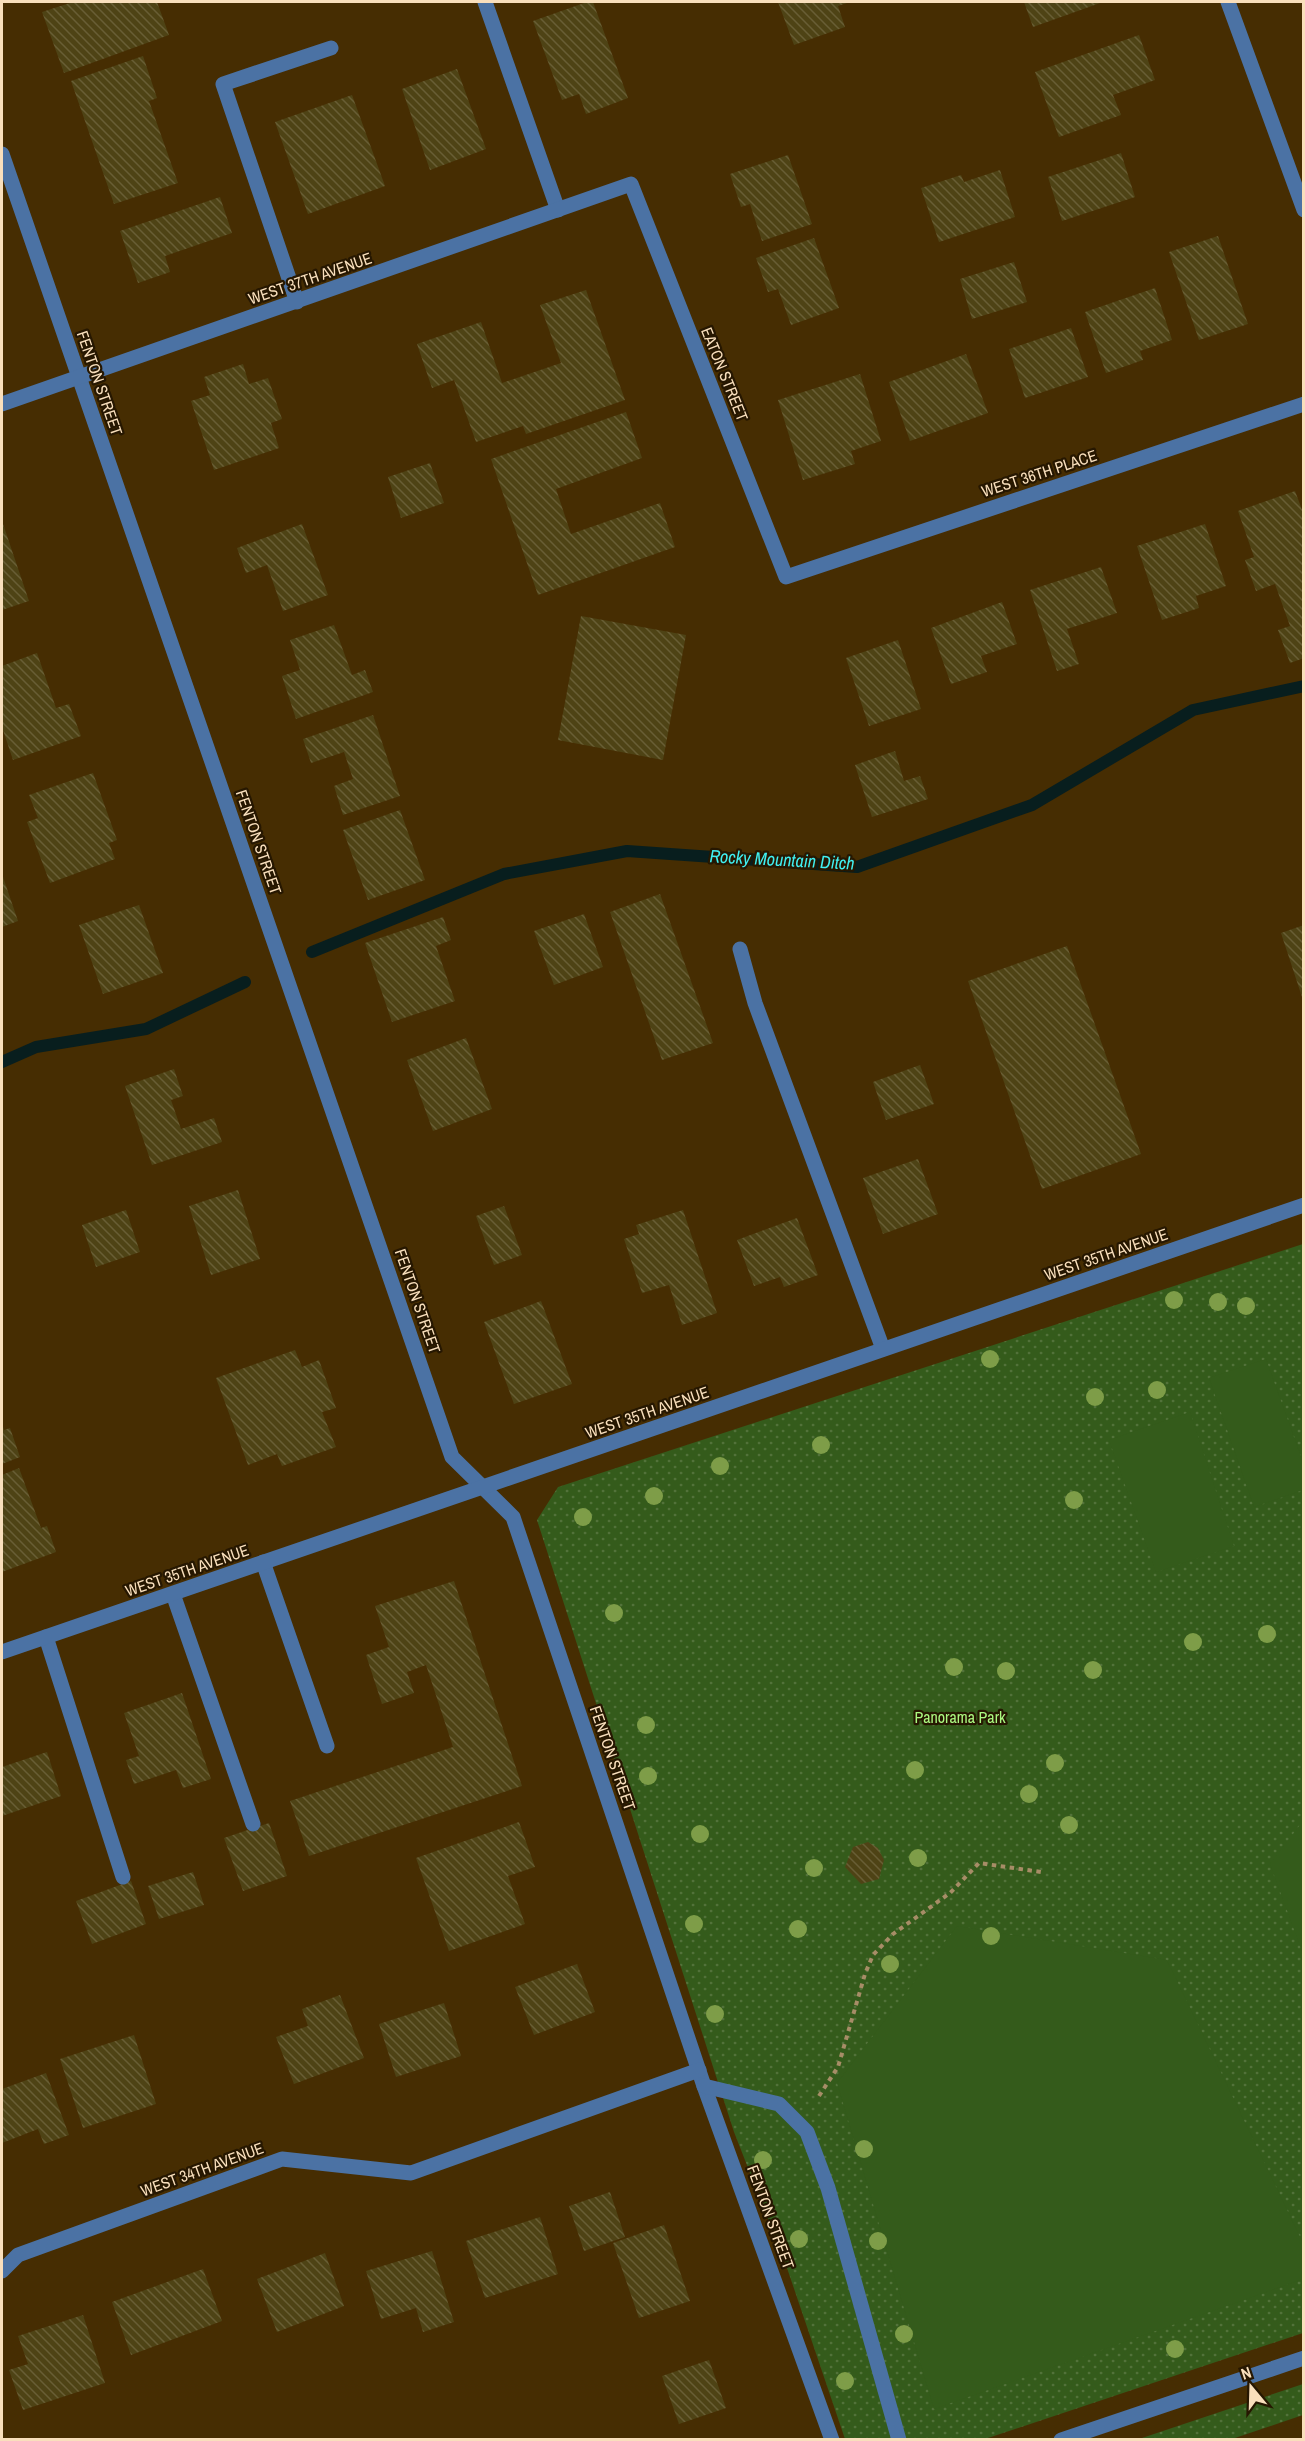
<svg xmlns="http://www.w3.org/2000/svg" width="1305" height="2441" font-family="'Archivo Narrow',sans-serif">
<defs>
<pattern id="grass-dots" width="8" height="8" patternUnits="userSpaceOnUse" patternTransform="scale(1.5)"><rect width="8" height="8" fill="#345b1b"/><path d="M2 2h.1M6 6h.1" fill="none" stroke="#52723a" stroke-width="1.8" stroke-linecap="round"/></pattern>
<pattern id="building-back-hatch" width="6" height="6" patternUnits="userSpaceOnUse" patternTransform="scale(1.5)"><rect width="6" height="6" fill="#4e4315"/><path d="M-1 5l2 2M0 0l6 6M5-1l2 2" fill="none" stroke="#685e35"/></pattern>
</defs>
<rect width="100%" height="100%" fill="#462d02"/>
<!-- grass -->
<g fill="url(#grass-dots)">
<polygon points="1303,1244 1303,2333 985,2439 845,2439 786,2265 734,2132 537,1520 558,1487"/>
<polygon points="1303,2384 1303,2415 1232,2439 1139,2439"/>
</g>
<!-- garden -->
<g fill="#345b1b">
<polygon points="1266,1359 1303,1462 1303,1490 1254,1507 1209,1378"/>
<polygon points="1190,1412 1234,1546 1156,1572 1109,1440"/>
<polygon points="1303,1821 1303,1954 1270,1864"/>
<polygon points="957,1926 1167,1960 1303,2243 1303,2279 934,2409 837,2083"/>
</g>
<g fill="none" stroke-linecap="round" stroke-linejoin="round">
<!-- stream -->
<g stroke="#081e1e" stroke-width="12">
<polyline points="312,952 504,874 627,851 857,867 1032,805 1193,710 1304,686"/>
<polyline points="2,1062 36,1047 146,1029 245,982"/>
</g>
</g>
<!-- building -->
<g fill="url(#building-back-hatch)">
<polygon points="73,2 157,2 169,35 64,73 42,12"/>
<polygon points="587,2 593,2 628,98 586,114 579,94 562,100 533,21"/>
<polygon points="778,2 850,2 838,6 845,27 794,45"/>
<polygon points="1024,2 1103,2 1033,27"/>
<polygon points="1139,35 1155,80 1113,95 1121,115 1059,137 1035,72"/>
<polygon points="143,56 157,98 149,101 178,183 114,204 71,81"/>
<polygon points="457,69 486,149 430,170 402,89"/>
<polygon points="352,95 385,186 308,214 275,122"/>
<polygon points="1121,153 1135,197 1062,221 1048,177"/>
<polygon points="788,155 812,224 762,241 750,204 741,207 730,174"/>
<polygon points="1000,170 1015,217 939,242 921,188 961,175 964,182"/>
<polygon points="220,197 232,233 165,256 170,272 138,283 120,231"/>
<polygon points="1218,236 1248,324 1199,340 1169,252"/>
<polygon points="814,238 839,308 791,325 778,289 768,292 756,258"/>
<polygon points="1014,262 1027,302 972,319 960,279"/>
<polygon points="1155,288 1172,340 1140,351 1143,360 1106,373 1085,312"/>
<polygon points="586,290 625,400 526,434 523,426 476,442 454,380 432,388 417,344 481,322 502,383 561,363 540,305"/>
<polygon points="1071,328 1088,377 1025,398 1009,349"/>
<polygon points="966,354 988,413 910,441 889,382"/>
<polygon points="243,364 249,384 268,378 282,419 271,423 279,448 214,470 191,401 210,395 204,377"/>
<polygon points="860,374 881,441 851,451 855,464 803,480 778,400"/>
<polygon points="626,412 642,458 556,489 571,534 660,503 675,547 538,595 491,459"/>
<polygon points="430,463 444,503 401,518 388,477"/>
<polygon points="1295,491 1304,515 1304,658 1290,663 1278,630 1290,626 1275,584 1256,591 1245,560 1254,557 1238,511"/>
<polygon points="2,521 29,601 2,610"/>
<polygon points="302,524 328,595 283,611 267,565 246,573 237,548"/>
<polygon points="1205,524 1226,586 1196,596 1199,608 1162,620 1137,546"/>
<polygon points="1101,567 1117,613 1067,629 1079,664 1057,671 1030,590"/>
<polygon points="1002,602 1017,644 981,656 987,672 951,684 931,628"/>
<polygon points="581,616 686,635 663,760 558,740"/>
<polygon points="334,625 352,675 365,670 373,692 296,719 282,676 300,670 290,640"/>
<polygon points="898,640 921,709 869,726 846,658"/>
<polygon points="37,653 56,708 69,704 81,736 13,760 2,727 2,666"/>
<polygon points="373,715 400,796 343,815 334,786 353,779 344,752 311,763 303,739"/>
<polygon points="895,751 904,781 920,776 928,799 872,817 855,765"/>
<polygon points="93,773 117,840 109,843 115,859 50,883 27,822 38,818 29,795"/>
<polygon points="400,810 425,880 368,900 343,830"/>
<polygon points="3,877 18,921 2,927 2,878"/>
<polygon points="660,894 713,1043 662,1060 610,912"/>
<polygon points="139,905 163,973 103,994 79,925"/>
<polygon points="584,914 603,967 554,985 534,931"/>
<polygon points="443,917 451,940 436,946 455,1001 392,1022 365,943"/>
<polygon points="1304,925 1304,1000 1303,1000 1281,933"/>
<polygon points="1067,946 1141,1154 1042,1189 968,981"/>
<polygon points="466,1038 492,1109 433,1131 407,1060"/>
<polygon points="920,1065 934,1104 886,1120 873,1082"/>
<polygon points="174,1069 183,1096 171,1100 181,1129 214,1118 222,1142 152,1165 125,1086"/>
<polygon points="918,1159 938,1214 883,1234 863,1178"/>
<polygon points="238,1190 260,1259 211,1275 189,1206"/>
<polygon points="504,1206 522,1255 494,1265 476,1216"/>
<polygon points="126,1210 140,1252 96,1267 82,1225"/>
<polygon points="683,1210 717,1313 682,1325 669,1285 642,1293 624,1239 639,1234 636,1225"/>
<polygon points="797,1218 818,1275 784,1287 780,1277 754,1286 737,1240"/>
<polygon points="541,1301 572,1384 514,1404 484,1322"/>
<polygon points="295,1350 302,1367 319,1360 336,1408 322,1412 336,1447 282,1466 277,1454 248,1465 216,1378"/>
<polygon points="2,1423 4,1430 10,1428 20,1457 2,1464"/>
<polygon points="19,1468 41,1528 47,1526 56,1552 2,1572 2,1475"/>
<polygon points="454,1581 522,1786 309,1856 290,1801 453,1747 426,1665 407,1672 414,1693 382,1704 366,1655 389,1647 375,1606"/>
<polygon points="182,1693 211,1779 183,1788 176,1770 134,1784 126,1760 139,1756 124,1713"/>
<polygon points="47,1752 61,1796 2,1816 2,1767"/>
<polygon points="519,1822 535,1867 508,1876 525,1924 449,1951 416,1858"/>
<polygon points="269,1823 287,1876 243,1891 224,1838"/>
<polygon points="868,1842 878,1848 884,1860 879,1879 861,1884 845,1867 853,1847"/>
<polygon points="193,1872 204,1905 159,1919 148,1886"/>
<polygon points="131,1881 146,1924 92,1944 76,1901"/>
<polygon points="577,1964 595,2012 534,2035 515,1987"/>
<polygon points="340,1995 364,2058 294,2084 276,2037 308,2026 302,2009"/>
<polygon points="444,2003 461,2056 396,2077 379,2024"/>
<polygon points="134,2035 156,2104 83,2128 60,2059"/>
<polygon points="46,2073 69,2135 44,2144 38,2129 2,2143 2,2089"/>
<polygon points="610,2192 625,2237 584,2251 569,2206"/>
<polygon points="540,2217 558,2274 485,2298 466,2241"/>
<polygon points="664,2225 690,2301 639,2318 613,2243"/>
<polygon points="432,2251 454,2322 423,2332 416,2308 381,2319 366,2271"/>
<polygon points="325,2253 344,2306 277,2332 257,2279"/>
<polygon points="203,2269 222,2321 131,2355 112,2302"/>
<polygon points="83,2315 105,2383 23,2410 9,2370 28,2364 18,2336"/>
<polygon points="709,2360 726,2408 679,2424 662,2376"/>
</g>
<g fill="none" stroke-linecap="round" stroke-linejoin="round">
<!-- path -->
<polyline stroke="#a78d67" stroke-width="4" stroke-dasharray="4.5 4.5" stroke-linecap="butt" points="819,2096 838,2067 865,1974 873,1955 893,1934 950,1893 979,1863 1041,1872"/>
<!-- minor -->
<g stroke="#4b72a4" stroke-width="15">
<polyline points="485,2 558,210"/>
<polyline points="1228,2 1304,210"/>
<polyline points="2,154 452,1457 513,1517 704,2086 832,2440"/>
<polyline points="297,302 223,84 331,48"/>
<polyline points="2,404 631,184 786,577 1304,404"/>
<polyline points="740,949 755,1003 883,1349"/>
<polyline points="263,1562 327,1746"/>
<polyline points="173,1594 253,1824"/>
<polyline points="46,1637 123,1877"/>
<polyline points="2,1652 1304,1205"/>
<polyline points="704,2086 779,2104 807,2132 828,2188 899,2440"/>
<polyline points="2,2271 18,2255 282,2159 411,2173 699,2070"/>
<polyline points="1061,2440 1304,2358"/>
</g>
</g>
<!-- trees -->
<g fill="#7e9d48">
<circle cx="1174" cy="1300" r="9"/>
<circle cx="1218" cy="1302" r="9"/>
<circle cx="1246" cy="1306" r="9"/>
<circle cx="990" cy="1359" r="9"/>
<circle cx="1157" cy="1390" r="9"/>
<circle cx="1095" cy="1397" r="9"/>
<circle cx="821" cy="1445" r="9"/>
<circle cx="720" cy="1466" r="9"/>
<circle cx="654" cy="1496" r="9"/>
<circle cx="1074" cy="1500" r="9"/>
<circle cx="583" cy="1517" r="9"/>
<circle cx="614" cy="1613" r="9"/>
<circle cx="1267" cy="1634" r="9"/>
<circle cx="1193" cy="1642" r="9"/>
<circle cx="954" cy="1667" r="9"/>
<circle cx="1093" cy="1670" r="9"/>
<circle cx="1006" cy="1671" r="9"/>
<circle cx="646" cy="1725" r="9"/>
<circle cx="1055" cy="1763" r="9"/>
<circle cx="915" cy="1770" r="9"/>
<circle cx="648" cy="1776" r="9"/>
<circle cx="1029" cy="1794" r="9"/>
<circle cx="1069" cy="1825" r="9"/>
<circle cx="700" cy="1834" r="9"/>
<circle cx="918" cy="1858" r="9"/>
<circle cx="814" cy="1868" r="9"/>
<circle cx="694" cy="1924" r="9"/>
<circle cx="798" cy="1929" r="9"/>
<circle cx="991" cy="1936" r="9"/>
<circle cx="890" cy="1964" r="9"/>
<circle cx="715" cy="2014" r="9"/>
<circle cx="864" cy="2149" r="9"/>
<circle cx="763" cy="2160" r="9"/>
<circle cx="799" cy="2239" r="9"/>
<circle cx="878" cy="2241" r="9"/>
<circle cx="904" cy="2334" r="9"/>
<circle cx="1175" cy="2349" r="9"/>
<circle cx="845" cy="2381" r="9"/>
</g>
<g text-anchor="middle" stroke-width="4.5" stroke-linejoin="round" paint-order="stroke">
<!-- street labels -->
<g font-size="16" fill="#f9dfbc" stroke="#261701">
<text transform="translate(310 278) rotate(-19)" y="6">WEST 37TH AVENUE</text>
<text transform="translate(725 374) rotate(68)" y="6">EATON STREET</text>
<text transform="translate(100 383) rotate(71)" y="6">FENTON STREET</text>
<text transform="translate(1039 473) rotate(-18)" y="6">WEST 36TH PLACE</text>
<text transform="translate(259 842) rotate(71)" y="6">FENTON STREET</text>
<text transform="translate(1106 1254) rotate(-19)" y="6">WEST 35TH AVENUE</text>
<text transform="translate(418 1301) rotate(71)" y="6">FENTON STREET</text>
<text transform="translate(647 1412) rotate(-19)" y="6">WEST 35TH AVENUE</text>
<text transform="translate(187 1570) rotate(-19)" y="6">WEST 35TH AVENUE</text>
<text transform="translate(613 1758) rotate(71)" y="6">FENTON STREET</text>
<text transform="translate(202 2169) rotate(-20)" y="6">WEST 34TH AVENUE</text>
<text transform="translate(771 2217) rotate(70)" y="6">FENTON STREET</text>
</g>
<!-- park labels -->
<g font-size="16" fill="#acf981" stroke="#261701">
<text x="960" y="1723">Panorama Park</text>
</g>
<!-- water labels -->
<g font-size="18" font-style="italic" fill="#40f0f1" stroke="#261701">
<text transform="translate(782 860) rotate(3)" y="6">Rocky Mountain Ditch</text>
</g>
</g>
<!-- border -->
<rect width="1305" height="2441" fill="none" stroke="#f9dfbc" stroke-width="6"/>
<!-- north arrow -->
<g transform="translate(1251 2387) rotate(341)" stroke="#261701" stroke-width="4.5" paint-order="stroke">
<path d="M0-4.5L10 22L0 15L-10 22Z" fill="#f9dfbc"/>
<text y="-9" font-size="16" font-weight="bold" text-anchor="middle" fill="#f9dfbc">N</text>
</g>
</svg>
